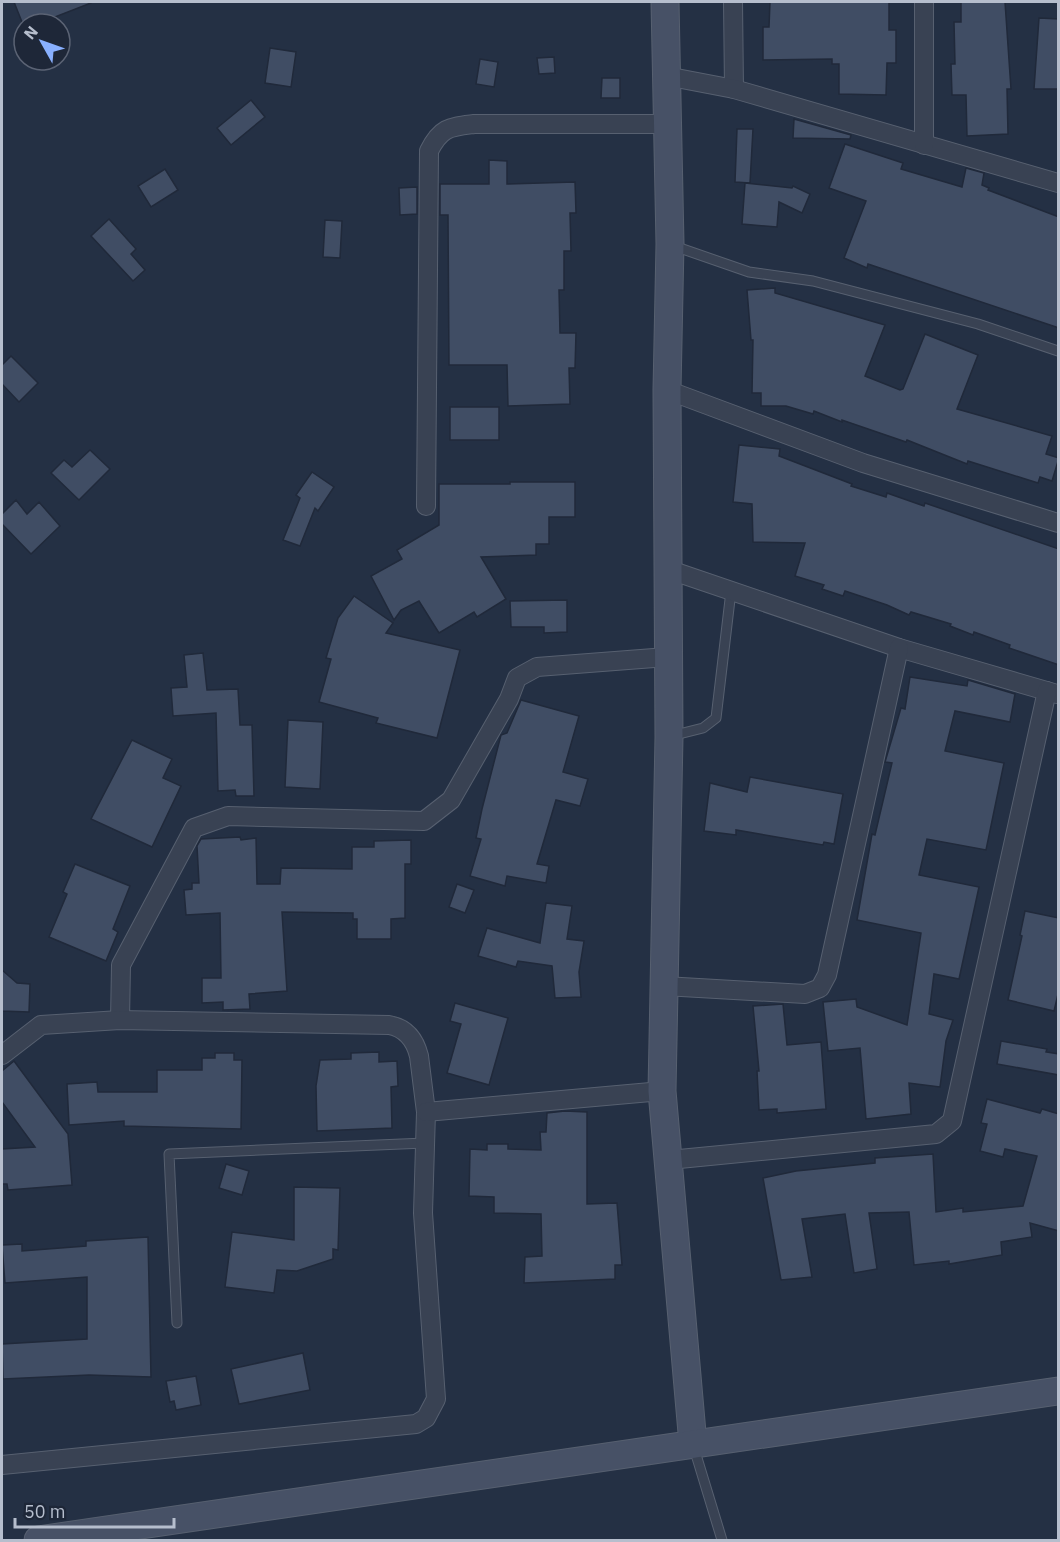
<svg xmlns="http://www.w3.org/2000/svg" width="1060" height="1542" font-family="'IBM Plex Sans',sans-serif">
<rect width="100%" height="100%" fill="#243044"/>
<!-- building -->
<g fill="#404d64" stroke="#20293a" stroke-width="1.5">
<polygon points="14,2 91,2 91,3 37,24 24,24 24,27"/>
<polygon points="770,2 889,2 889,30 896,30 896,63 887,63 886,95 839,94 839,64 832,64 832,59 763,60 763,27 769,27"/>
<polygon points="961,2 1005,2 1011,89 1007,89 1008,134 967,136 966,95 952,95 951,64 955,64 954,22 961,22"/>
<polygon points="1039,18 1059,19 1059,89 1034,89"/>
<polygon points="270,48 296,52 291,87 265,83"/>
<polygon points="554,57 555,73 539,74 537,58"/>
<polygon points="480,59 498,62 494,87 476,84"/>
<polygon points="602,78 620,78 620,98 601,98"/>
<polygon points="251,100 265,117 231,145 217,128"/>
<polygon points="794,119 851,135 850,139 793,138"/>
<polygon points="737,129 753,129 750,183 735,182"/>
<polygon points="845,144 903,163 901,169 962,187 966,168 984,173 982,185 989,188 988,190 1059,217 1059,328 868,264 867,268 844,258 866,201 829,188"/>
<polygon points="489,160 507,161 507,184 575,182 576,213 570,213 571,251 564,251 564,290 559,290 560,333 576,333 575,368 569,368 570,404 508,406 507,365 449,365 448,215 440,215 440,184 489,184"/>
<polygon points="165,169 178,190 151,207 138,186"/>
<polygon points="745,183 792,188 793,186 810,194 802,213 779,202 777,227 742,224"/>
<polygon points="417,187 417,214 400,215 399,188"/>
<polygon points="109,219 136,249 131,254 145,270 133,281 91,236"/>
<polygon points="325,220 342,221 340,258 323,257"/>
<polygon points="775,288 775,293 885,325 865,376 900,390 903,389 925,334 978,355 957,409 1052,436 1046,454 1059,458 1052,481 1040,477 1038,483 968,461 967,464 907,440 906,442 842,420 842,422 814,411 813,414 786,406 761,406 761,393 752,393 753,340 751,340 747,290"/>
<polygon points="11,356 38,383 19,402 2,384 2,365"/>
<rect x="450" y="407" width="49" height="33"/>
<polygon points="739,445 780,449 779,456 852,484 851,486 886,497 887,493 924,506 925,503 1059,549 1059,665 1009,648 1010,645 974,632 973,635 950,626 951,624 911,612 909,615 887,605 845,591 843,596 822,589 824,585 795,576 805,543 753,542 752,504 733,502"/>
<polygon points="90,450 110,469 79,500 51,473 64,460 72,467"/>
<polygon points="312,472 334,487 318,511 315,508 300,546 283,540 300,498 296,495"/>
<polygon points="510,482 575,482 575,517 549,517 549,544 536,544 536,555 481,557 506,599 477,617 474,612 439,633 419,601 401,610 394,620 371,576 402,559 397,550 439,525 439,484 510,484"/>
<polygon points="16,500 27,514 39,502 60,526 31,554 2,524 2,514"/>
<polygon points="354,596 393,623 386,633 460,650 437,738 376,723 378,718 319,702 331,659 326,658 338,618"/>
<polygon points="567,600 567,632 544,633 544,627 511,627 510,601"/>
<polygon points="203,653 207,690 238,689 240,725 252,725 254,796 236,796 235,790 218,791 216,713 173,716 171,688 187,687 184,655"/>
<polygon points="910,677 967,686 968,680 1015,694 1010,722 955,711 945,751 1004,763 986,850 927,839 919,875 979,887 959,979 934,974 929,1014 953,1020 946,1041 940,1087 909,1083 911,1114 866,1119 860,1048 828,1051 823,1002 856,999 857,1007 907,1025 921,933 857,920 872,834 875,835 892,763 885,762 901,708 905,709"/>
<polygon points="521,700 579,716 563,772 588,779 580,806 556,800 537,864 549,866 546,883 507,876 505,886 470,876 481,839 476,838 482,809 501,735 507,733"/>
<polygon points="288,720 323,722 320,789 285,787"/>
<polygon points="132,740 172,759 163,778 181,786 152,847 91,819"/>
<polygon points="750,777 843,794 834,844 824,842 823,845 736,830 736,835 704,831 710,783 747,792"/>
<polygon points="240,837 241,840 256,838 257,884 280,884 281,868 352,869 352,847 374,847 374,841 411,840 411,864 405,864 405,918 391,919 391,939 357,939 357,919 353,919 353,913 282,912 287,991 249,994 250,1009 223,1010 223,1002 202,1003 202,978 221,978 220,913 186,915 184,890 192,889 192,883 199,883 197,846 201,839"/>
<polygon points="75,864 130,886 113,929 118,932 106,961 49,937 67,894 63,892"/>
<polygon points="457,884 474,890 465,913 449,907"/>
<polygon points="546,903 572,906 567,939 584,941 579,972 581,997 555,998 552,966 518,961 516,967 478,956 487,928 540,943"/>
<polygon points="1025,911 1059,918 1059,990 1054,1011 1008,1000 1022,936 1020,935"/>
<polygon points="2,970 17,983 30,984 29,1012 2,1011"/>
<polygon points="455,1003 508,1018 489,1085 447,1073 461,1024 450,1021"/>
<polygon points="783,1004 787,1045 821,1042 826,1109 777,1113 777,1109 759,1110 757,1071 759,1071 753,1006"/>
<polygon points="1001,1041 1047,1049 1046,1052 1059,1054 1059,1075 997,1064"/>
<polygon points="379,1052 379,1062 397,1061 398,1086 391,1087 392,1128 317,1131 316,1086 320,1060 351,1059 351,1053"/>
<polygon points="215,1053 234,1053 234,1060 242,1060 241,1129 124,1126 124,1121 69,1125 67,1084 97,1082 98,1092 157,1092 157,1070 202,1070 202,1058 215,1058"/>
<polygon points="14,1061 68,1134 72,1185 8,1190 7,1184 2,1184 2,1149 35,1147 2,1102 2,1071"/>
<polygon points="987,1099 1040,1113 1042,1109 1059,1114 1059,1231 1030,1223 1032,1237 1001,1242 1002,1255 949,1264 949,1261 914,1265 909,1212 869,1213 877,1269 854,1273 845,1214 802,1219 812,1277 781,1280 763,1178 796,1171 875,1163 875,1158 933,1154 936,1212 963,1208 963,1212 1023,1206 1037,1156 1005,1149 1003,1157 980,1151 987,1124 981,1123"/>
<polygon points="565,1111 587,1112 587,1204 617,1203 622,1265 615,1265 615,1279 524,1283 525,1257 542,1256 541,1214 494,1213 494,1197 469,1196 470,1149 487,1150 487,1144 508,1144 508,1149 541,1150 540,1132 546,1132 547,1113"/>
<polygon points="226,1164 249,1171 242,1195 219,1188"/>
<polygon points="294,1187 340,1188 338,1250 333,1249 333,1259 297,1271 277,1270 274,1293 225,1287 232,1232 294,1240"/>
<polygon points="148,1237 151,1377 89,1375 3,1379 2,1344 87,1339 87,1277 5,1283 2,1245 22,1244 22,1251 86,1246 86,1241"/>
<polygon points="303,1353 310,1390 239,1404 231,1369"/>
<polygon points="196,1376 201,1405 176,1410 174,1401 170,1402 166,1381"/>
</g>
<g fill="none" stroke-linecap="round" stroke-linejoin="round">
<!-- lane casing -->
<g stroke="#576070" stroke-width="11">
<g id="lane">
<polyline points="674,246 749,272 813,281 978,324 1058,351"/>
<polyline points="671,736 703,728 716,718 731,591"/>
<polyline points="177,1323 169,1154 425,1143"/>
<polyline points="694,1448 722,1540"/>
</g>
</g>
<!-- street casing -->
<g stroke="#576070" stroke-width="20">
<g id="street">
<polyline points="733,2 734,89"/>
<polyline points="666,76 734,89 1058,183"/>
<polyline points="924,145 924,2"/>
<polyline points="667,390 863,463 1058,523"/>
<path d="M426 506 429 151C441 127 450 127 474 124H666"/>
<polyline points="667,569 899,648 1057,694"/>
<polyline points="664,986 805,994 820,988 827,975 899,648"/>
<polyline points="120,1020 121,965 194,828 228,816 424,821 451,800 509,699 517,678 537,667 667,657"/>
<path d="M2 1055 41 1025 120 1020 389 1025C406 1028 415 1040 419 1056L426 1112 423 1213 436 1399 426 1418 416 1424 2 1465"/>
<polyline points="426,1112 662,1091"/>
<polyline points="669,1160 936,1134 952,1121 1047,691"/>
</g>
</g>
<!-- secondary casing -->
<g stroke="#576070" stroke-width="29">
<g id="secondary">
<polyline points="665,2 670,244 667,390 669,737 662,1091 693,1444"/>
<polyline points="38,1540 1058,1391"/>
</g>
</g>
<!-- lane -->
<use href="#lane" stroke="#394253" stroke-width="9"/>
<!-- street -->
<use href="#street" stroke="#394253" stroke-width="18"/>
<!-- secondary -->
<use href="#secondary" stroke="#475166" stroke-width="27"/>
</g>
<!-- border -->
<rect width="1060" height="1542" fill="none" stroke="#b6becd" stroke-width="6"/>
<!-- north arrow -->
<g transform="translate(42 42) rotate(310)"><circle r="28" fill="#1e2738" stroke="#5b6374" stroke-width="1.5"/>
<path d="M0-4.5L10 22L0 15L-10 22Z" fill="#89b0ff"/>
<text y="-9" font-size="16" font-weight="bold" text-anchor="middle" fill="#b6becd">N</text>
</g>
<!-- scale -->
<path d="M15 1518v9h159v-9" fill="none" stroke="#b6becd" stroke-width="3"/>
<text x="24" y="1518" font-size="18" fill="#b6becd" stroke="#1e2738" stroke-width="4.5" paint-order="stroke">50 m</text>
</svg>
